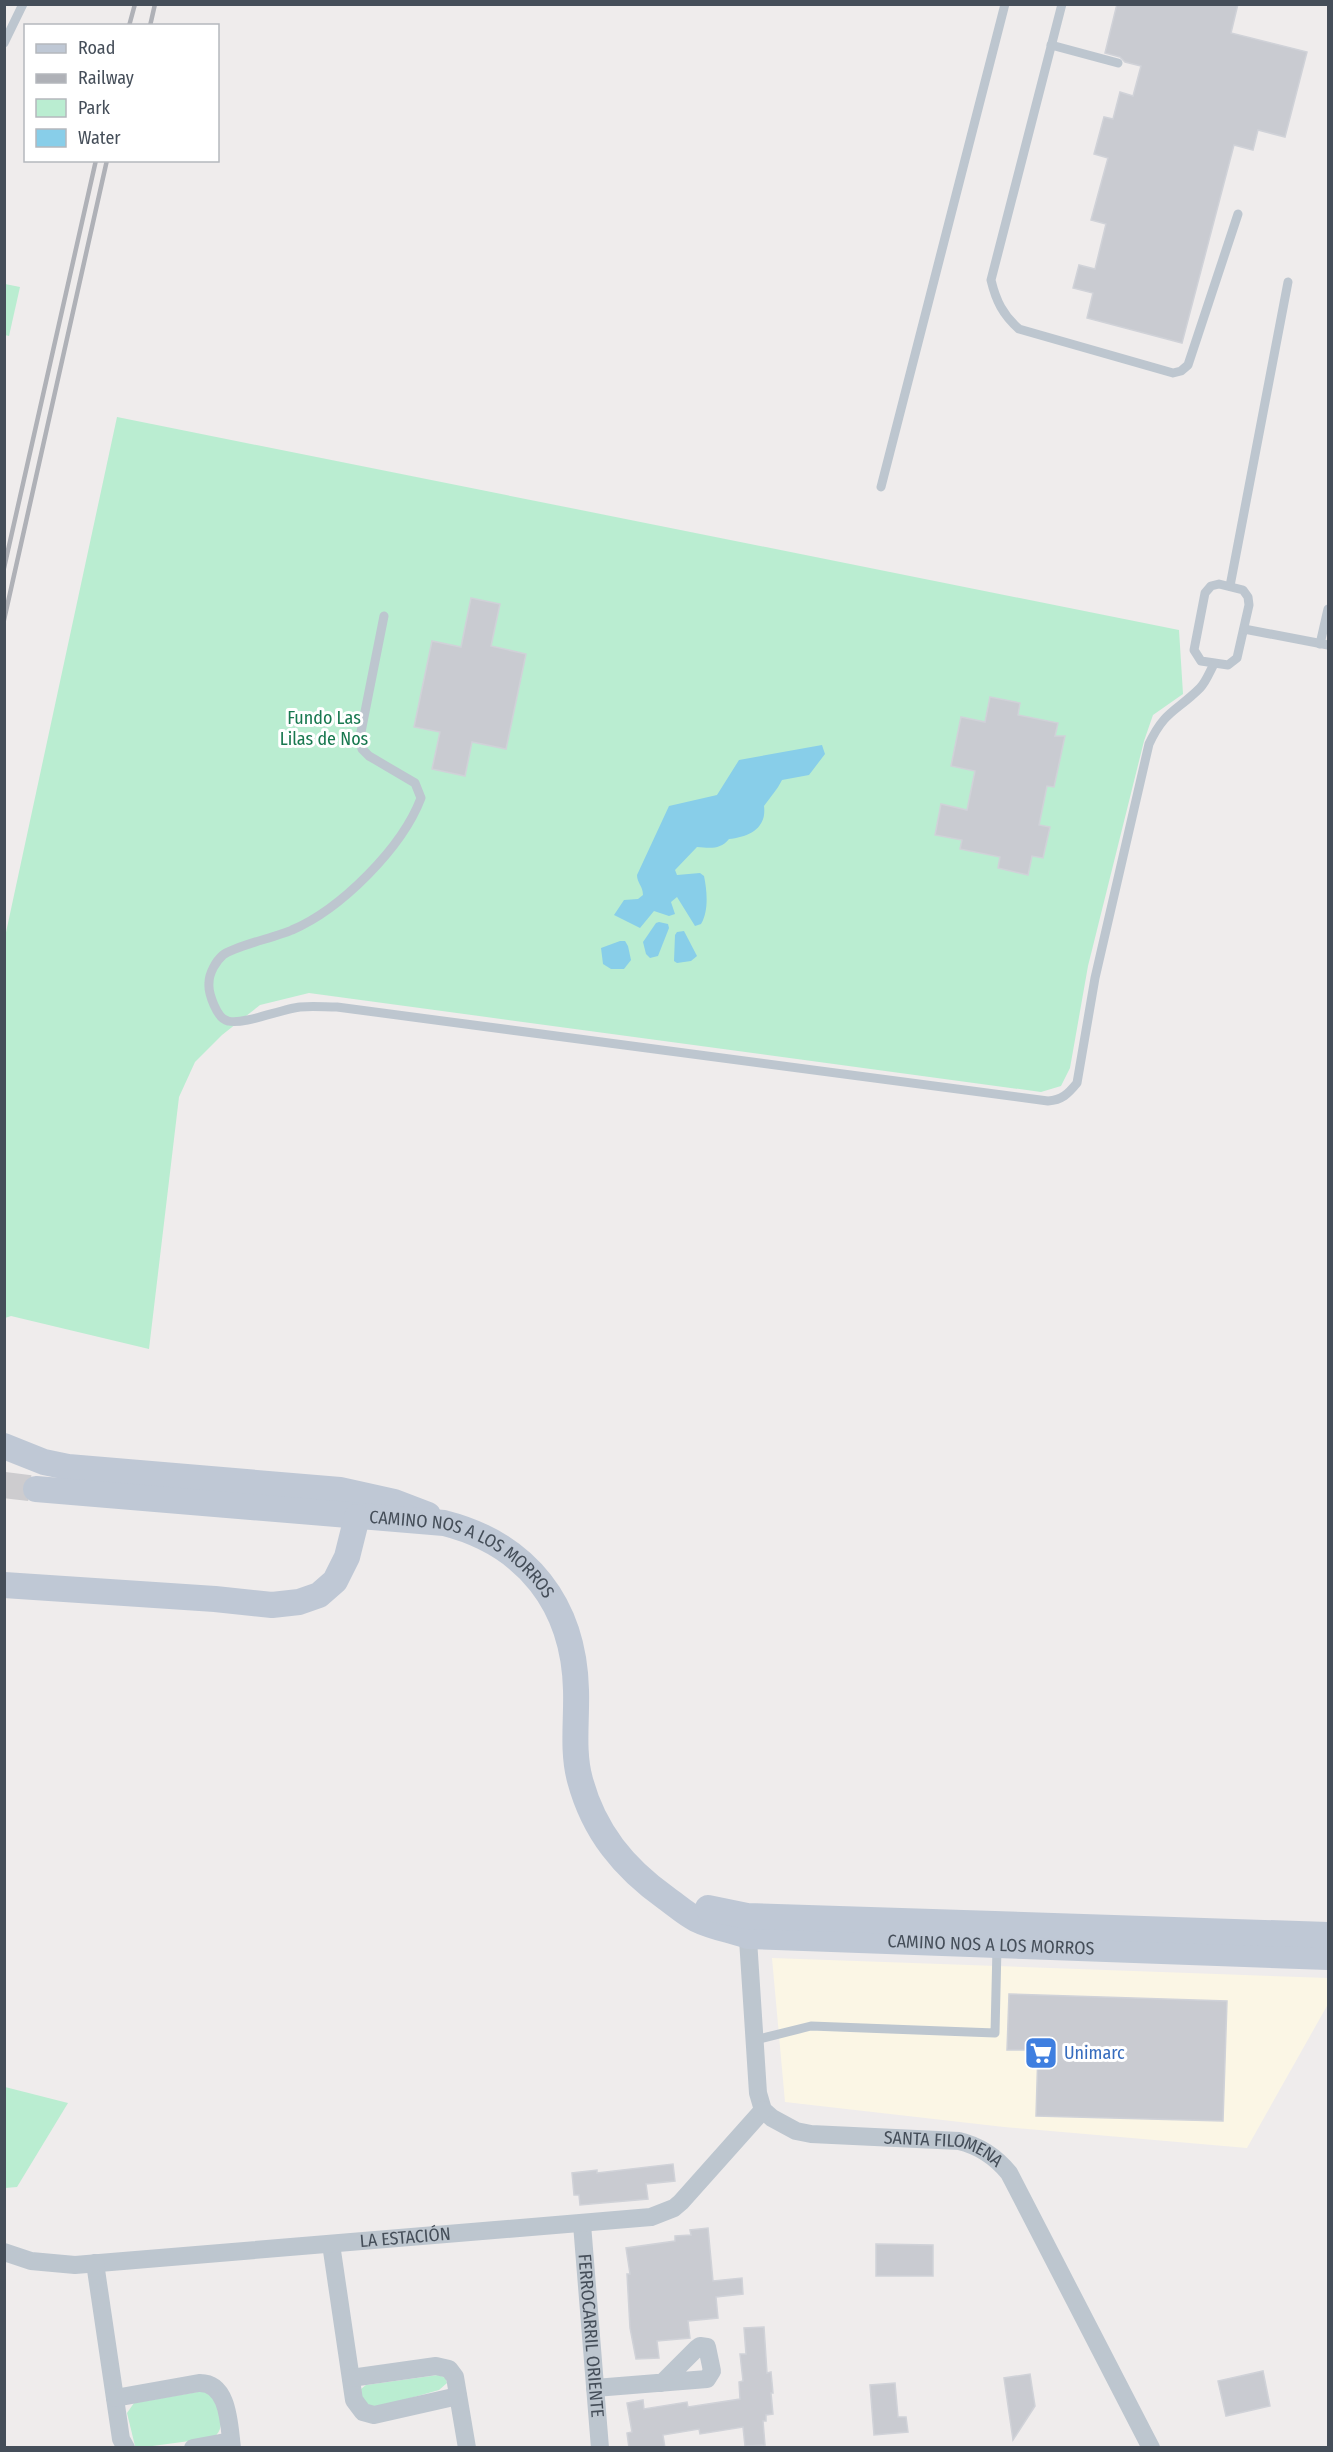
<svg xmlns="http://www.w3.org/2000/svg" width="1333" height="2452" font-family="'Fira Sans Condensed',sans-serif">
<rect width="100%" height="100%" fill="#efecec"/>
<!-- commercial -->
<polygon fill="#fbf6e5" points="772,1958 1328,1978 1328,2004 1247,2148 1004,2127 785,2102"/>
<!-- green -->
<g fill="#baedd1">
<polygon points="5,284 20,287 9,336 5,335"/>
<polygon points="117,417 1179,630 1183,694 1153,715 1144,741 1088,966 1070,1068 1061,1086 1041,1092 309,993 260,1005 222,1035 195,1062 179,1097 149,1349 11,1316 5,1318 5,937"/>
<polygon points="5,2087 68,2103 17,2187 5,2188"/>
<polygon points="438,2375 446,2378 447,2383 439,2390 375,2408 362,2404 361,2389 366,2385"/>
<path d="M203 2391 211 2394C219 2406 228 2430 212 2438L145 2447 135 2446 127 2413 134 2403Z"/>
</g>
<!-- water -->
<g fill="#88cee9">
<path d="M822 745 825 754 809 775 782 780C777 790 771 796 764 806 767 829 748 837 729 839 720 850 710 848 697 847L675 870 677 875 700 873 704 876C707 890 709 911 701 924L695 926 677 897 671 902 675 914 669 916 654 911 640 928 614 915 624 900 638 899 643 895C643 886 637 883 637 875L669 806 717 795 739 760Z"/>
<polygon points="659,922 668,924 669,928 658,956 650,958 646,954 643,942 656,923"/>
<polygon points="684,931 697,956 691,961 677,963 674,961 675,935 677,932"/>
<polygon points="620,941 625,941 628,946 631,960 624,969 611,969 603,964 601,948"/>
</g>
<!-- building -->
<g fill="#c9cbd1" stroke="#d0d2d8" stroke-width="1.5">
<polygon points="1117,4 1238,4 1231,33 1307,52 1285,137 1258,130 1253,150 1234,145 1182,343 1087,318 1093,293 1073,288 1079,265 1095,269 1106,224 1091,220 1108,158 1094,154 1104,117 1113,119 1120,92 1133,96 1141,66 1125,62 1120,57 1105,53"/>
<polygon points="471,598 500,604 491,646 526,654 506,749 472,742 465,776 432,769 440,732 414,727 432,641 461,647"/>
<polygon points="990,697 1020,703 1018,715 1058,723 1055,736 1065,736 1054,787 1047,786 1039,825 1050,827 1043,858 1032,856 1028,875 998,868 1000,857 960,849 962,840 935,835 941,804 967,810 975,771 951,766 961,717 985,722"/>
<polygon points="1009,1994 1227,2001 1223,2121 1036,2116 1038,2050 1007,2050"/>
<polygon points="673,2164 675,2181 646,2184 648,2199 580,2205 579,2195 574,2195 572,2173 597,2170 597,2173"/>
<polygon points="708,2228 713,2281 742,2278 743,2294 716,2297 718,2318 688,2321 690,2338 657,2341 659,2358 636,2359 630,2328 627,2274 630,2274 626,2248 675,2241 675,2236 691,2235 690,2230"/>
<polygon points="876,2244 933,2245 933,2276 876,2276"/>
<polygon points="764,2327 767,2373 771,2372 773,2393 771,2393 773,2414 766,2415 766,2421 763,2421 765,2445 745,2446 743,2427 700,2434 699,2429 663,2435 665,2448 629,2448 627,2433 632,2432 627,2403 643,2400 644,2409 687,2402 688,2407 740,2399 739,2382 743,2381 740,2354 746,2354 744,2328"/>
<polygon points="1263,2371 1270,2406 1226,2416 1218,2381"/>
<polygon points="1030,2374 1035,2406 1013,2440 1004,2378"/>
<polygon points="895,2383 898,2417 906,2417 908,2432 874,2435 870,2385"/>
</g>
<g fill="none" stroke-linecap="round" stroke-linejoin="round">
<!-- secondary-tunnel -->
<polyline stroke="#cdcccf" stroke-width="26" stroke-dasharray="26 13" stroke-linecap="butt" points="4,1485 36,1489"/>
<!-- lane -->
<g stroke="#bdc6cf" stroke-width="9">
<path d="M1062 4 991 280C996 301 1003 315 1019 329L1173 373 1181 371 1188 365 1238 214"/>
<polyline points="4,43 23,4"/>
<polyline points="1051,45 1118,63"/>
<polyline points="881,487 1005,4"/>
<polygon points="1219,584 1243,590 1248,597 1249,605 1237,658 1228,665 1201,661 1194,650 1205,593 1211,586"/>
<polyline points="1230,586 1288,282"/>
<path d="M384 616 360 737 362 749 369 756 415 783 421 798C402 848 341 909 292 930 277 937 234 946 223 955 216 961 209 973 209 983 208 993 217 1019 228 1021 244 1025 281 1009 300 1007 312 1006 325 1007 337 1007L1048 1101C1062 1100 1068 1094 1077 1083L1095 978 1149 744C1165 710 1176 712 1200 688 1206 682 1210 671 1214 664"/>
<polyline points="1244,629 1328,645"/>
<polyline points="1320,644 1328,609"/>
<polyline points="755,2040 811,2026 995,2033 997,1947"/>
</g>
<!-- street -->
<g stroke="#bdc6cf" stroke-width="18">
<path id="s1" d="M747 1924 758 2093 763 2110 772 2118 796 2131 811 2134 959 2141C980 2146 995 2156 1009 2173L1151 2448"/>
<path id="s2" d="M582 2224 600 2448"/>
<polyline points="331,2244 354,2400 363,2412 374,2415 458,2396"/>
<path id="s3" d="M4 2252 31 2261 75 2265 651 2217 674 2208 681 2202 763 2110"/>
<polyline points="95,2263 121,2439 126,2448"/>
<polyline points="351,2378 436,2366 449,2369 455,2377 467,2448"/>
<polyline points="595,2388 707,2379 712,2371 707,2347 700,2346 696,2349 662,2383"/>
<path d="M115 2398 199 2383C229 2382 229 2425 232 2448"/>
<polyline points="193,2448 231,2441"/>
</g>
<!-- secondary -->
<g stroke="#bfc8d5" stroke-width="26">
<polyline points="4,1446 44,1462 68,1467 340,1490 394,1502 428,1515"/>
<path id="s4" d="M36 1489 444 1523C527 1544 574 1605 576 1690 577 1720 572 1751 580 1780 594 1832 624 1868 666 1898 676 1905 686 1914 696 1919 712 1927 731 1930 748 1936L1328 1957"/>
<polyline points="4,1585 215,1599 272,1605 299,1602 319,1595 335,1581 347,1557 357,1517"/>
<polyline points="708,1908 747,1916 1328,1935"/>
</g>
<!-- rail -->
<g stroke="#afb1b7" stroke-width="4.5">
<polyline points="129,26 135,4"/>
<polyline points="150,26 155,4"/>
<polyline points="4,568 96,160"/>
<polyline points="4,620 107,160"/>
</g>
</g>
<!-- icons -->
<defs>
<g id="supermarket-square" transform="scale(1.725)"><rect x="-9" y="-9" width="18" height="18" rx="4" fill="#3f7fe0" stroke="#fff"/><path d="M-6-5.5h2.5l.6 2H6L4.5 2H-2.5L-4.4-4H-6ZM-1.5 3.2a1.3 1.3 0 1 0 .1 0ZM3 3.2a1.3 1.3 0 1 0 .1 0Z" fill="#fff"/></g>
</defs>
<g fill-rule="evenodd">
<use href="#supermarket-square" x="1041" y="2053"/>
</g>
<g text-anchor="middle" stroke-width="6" stroke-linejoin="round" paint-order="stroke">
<!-- park labels -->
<g font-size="18" fill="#18784f" stroke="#fff">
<text x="324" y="724">Fundo Las<tspan x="324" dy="21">Lilas de Nos</tspan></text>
</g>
<!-- street labels -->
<g font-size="18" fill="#454e59" stroke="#fff">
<text dy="6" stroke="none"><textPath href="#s4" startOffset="438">CAMINO NOS A LOS MORROS</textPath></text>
<text dy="6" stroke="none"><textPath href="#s4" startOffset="1214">CAMINO NOS A LOS MORROS</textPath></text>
<text dy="6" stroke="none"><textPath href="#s1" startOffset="376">SANTA FILOMENA</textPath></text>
<text dy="6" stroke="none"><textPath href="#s3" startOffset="404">LA ESTACIÓN</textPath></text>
<text dy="6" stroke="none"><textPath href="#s2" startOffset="112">FERROCARRIL ORIENTE</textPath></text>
</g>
<!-- shop labels -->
<g font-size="18" fill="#366cbe" stroke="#fff" text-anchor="start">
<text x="1064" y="2059">Unimarc</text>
</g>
</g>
<!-- border -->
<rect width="1333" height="2452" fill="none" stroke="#454e59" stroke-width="12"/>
<!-- legend -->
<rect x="24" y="24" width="195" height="138" fill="#ffffff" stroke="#b5b8bd" stroke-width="1.5"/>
<rect x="36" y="44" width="30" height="9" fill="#bfc8d5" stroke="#b5b8bd" stroke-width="1.5"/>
<text x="78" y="54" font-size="18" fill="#454e59">Road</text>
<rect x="36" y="74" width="30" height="9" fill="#afb1b7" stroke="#b5b8bd" stroke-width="1.5"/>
<text x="78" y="84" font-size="18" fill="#454e59">Railway</text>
<rect x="36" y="99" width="30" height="18" fill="#baedd1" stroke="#b5b8bd" stroke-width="1.5"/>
<text x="78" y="114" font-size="18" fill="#454e59">Park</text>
<rect x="36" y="129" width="30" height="18" fill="#88cee9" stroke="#b5b8bd" stroke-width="1.5"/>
<text x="78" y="144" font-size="18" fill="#454e59">Water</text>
</svg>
